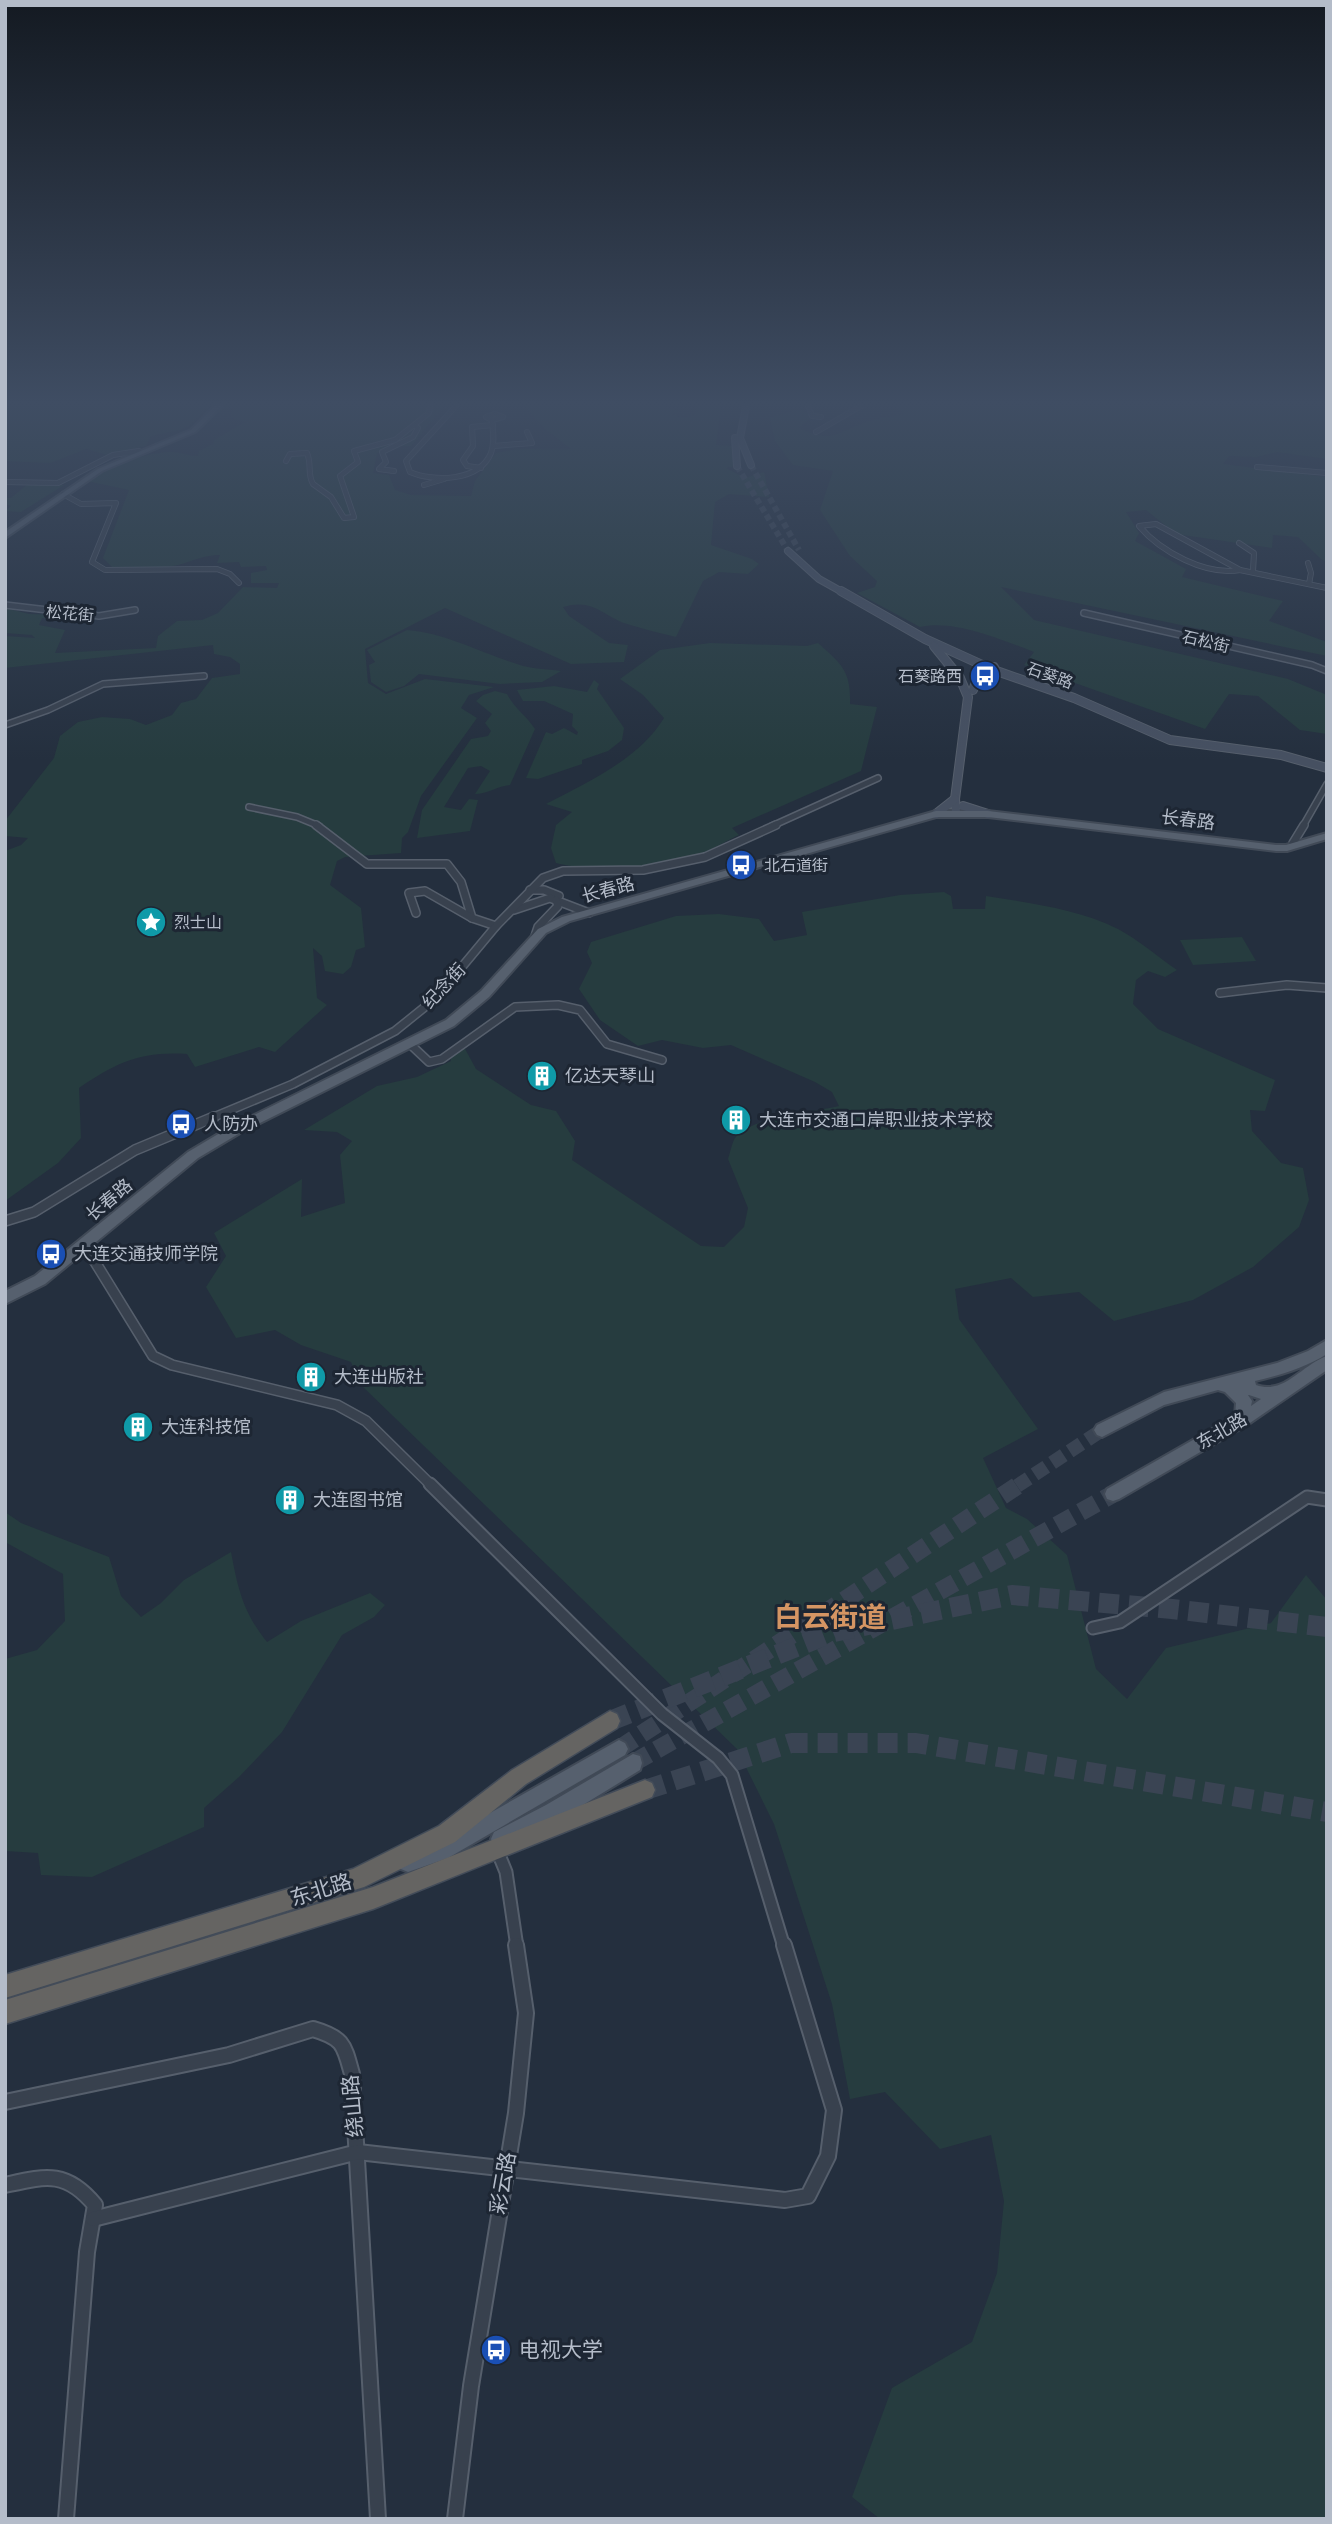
<svg xmlns="http://www.w3.org/2000/svg" width="1332" height="2524" font-family="'Archivo Narrow','Noto Sans SC',sans-serif">
<rect width="100%" height="100%" fill="#242f3e"/>
<!-- green -->
<g fill="#263c3f">
<polygon points="5,406 208,406 190,425 180,430 151,436 146,446 107,455 86,449 50,463 5,461"/>
<path d="M225 406H444L411 446H393L377 453 373 473 389 475 395 490 411 495 471 496 475 481 496 453C521 446 545 451 571 449L544 428 524 406H663L679 411 672 414 681 418 693 416 698 406H721L716 445 732 446 735 466 726 468 745 478 764 472 769 497 729 494 715 502 711 545 752 559 759 564 748 574 719 572 703 581 676 637C660 633 643 629 627 624 601 615 593 598 563 607L569 616 609 643 628 645 624 662 571 664 445 608 365 649 368 683 386 694 425 679 494 687 469 695 461 708 477 718 421 796 408 832 402 838 401 853 345 857 337 861 330 885 361 908 365 947 356 950 351 967 343 974 325 971 322 956 313 948 317 998 327 1005 275 1052 259 1047 195 1067 187 1054C140 1051 116 1063 79 1088L81 1138 58 1163 5 1201V851L21 845 28 838 5 836V821L54 758 60 736 78 722 102 717 130 719 146 725 172 715 181 703 196 699 212 678 240 674V664L230 657 214 654 213 645 5 668V636L35 638 32 635 5 633V608L29 614 61 615 79 621 42 618 39 625 65 630 55 653 156 648 158 636 177 621 202 620 218 613 243 587 277 588 279 583H251V573L267 570 266 566 241 567 239 562 217 563 220 555C204 555 193 561 178 565 157 570 133 568 112 567L103 558 129 490 87 481C113 466 140 453 171 452 181 452 188 456 198 456L199 451 213 444 214 440 245 422 231 418 232 408 228 407 217 414Z"/>
<path d="M895 406H1327V459L1277 452 1256 457 1229 456 1223 464 1327 477V561L1322 560 1298 537 1273 535 1272 548 1176 534 1146 510 1126 512 1139 533 1135 541 1186 569 1182 577 1283 601 1269 621 1327 642V656L1001 587 1034 620 1288 679 1327 695V734L1300 730 1258 696 1229 694 1205 729 1024 665 1034 652C1002 640 954 619 920 627L857 593 875 587 877 581 850 556 820 510 833 471 793 465 775 441 770 418 798 409 812 416 799 428C832 444 836 433 866 422 878 417 892 418 904 414Z"/>
<polygon points="28,484 64,485 21,512 5,511 11,506 5,504 5,498 11,498"/>
<path d="M407 630C446 633 481 653 517 664 531 669 547 669 561 671L542 682 500 684 419 674 404 686 386 692 371 682 369 665 375 662 367 650Z"/>
<path d="M710 643 807 646 818 643C841 664 851 670 850 704L877 707 861 771 732 828 739 835C726 841 714 849 700 854 664 868 593 873 556 863L551 848 556 825 572 812 546 804C588 782 639 759 664 718L643 695 620 679 660 650Z"/>
<polygon points="594,680 599,684 597,689 624,728 622,740 608,751 582,760 582,764 538,779 526,778 546,732 552,734 564,728 577,735 578,732 572,726 573,714 544,701 523,701 517,690 554,686 587,692"/>
<path d="M495 691 507 694C514 708 527 716 535 729L510 785C498 786 487 794 475 794L490 771 481 766 468 768 444 807 461 810 469 799 478 800 470 831 417 838 422 810 471 739 488 736 491 731 485 723 492 714 476 701 483 695Z"/>
<path d="M944 892 951 896 953 909H985L986 896C1030 903 1078 909 1118 929 1139 940 1158 957 1177 970L1165 977 1148 971 1136 980 1133 1004 1158 1029 1275 1080 1265 1111 1250 1110 1252 1131 1281 1163 1303 1168 1309 1200 1299 1227 1253 1267 1193 1300 1114 1321 1079 1292 1033 1297 1011 1278 955 1289 959 1319 1038 1429 983 1458 1006 1508 1027 1519 1067 1555 1096 1669 1127 1699 1166 1648 1271 1623 1306 1575 1327 1600V2519H880L852 2497 892 2388 972 2342 997 2273 1004 2201 991 2135 940 2149 885 2092 850 2099 832 2004 774 1824 737 1749 361 1385 351 1362 301 1345 275 1330 236 1338 206 1287 226 1256 214 1233 302 1179 301 1217 345 1203 340 1155 352 1141 337 1132 304 1130 377 1086 417 1077 451 1061 450 1056 464 1047 476 1069 531 1105 556 1111 575 1141 572 1160 701 1246 724 1247 744 1227 748 1208 728 1159C730 1153 732 1143 735 1138 751 1116 815 1112 839 1106L832 1092 815 1082 731 1045 703 1048 662 1040 638 1046 600 1020 579 989 592 963 587 952 591 942 676 916 719 914 759 919 774 941 807 935 802 912 900 895Z"/>
<polygon points="1242,937 1256,961 1193,965 1180,940"/>
<path d="M5 1512 21 1523 109 1557 121 1596 141 1617 161 1603 184 1580 231 1552C238 1589 243 1612 267 1642L301 1621 370 1593 385 1605 374 1617 342 1635 282 1732 239 1777 204 1808V1827L92 1877 41 1875 38 1853 5 1851V1659L37 1650 65 1621 63 1574 5 1542Z"/>
</g>
<g fill="none" stroke-linecap="round" stroke-linejoin="round">
<!-- secondary-tunnel -->
<g stroke="#3a4453" stroke-width="6" stroke-dasharray="6 3.5" stroke-linecap="butt">
<polyline points="751,465 799,550"/>
<polyline points="737,466 788,551"/>
</g>
<!-- primary-tunnel-far1 -->
<polyline stroke="#3a4453" stroke-width="14" stroke-dasharray="14 7" stroke-linecap="butt" points="1017,1486 1102,1430"/>
<!-- primary-tunnel -->
<g stroke="#3a4453" stroke-width="18" stroke-dasharray="18 9" stroke-linecap="butt">
<polyline points="619,1749 1020,1484"/>
<polyline points="633,1763 1113,1494"/>
</g>
<!-- trunk-tunnel -->
<g stroke="#3a4453" stroke-width="20" stroke-dasharray="20 10" stroke-linecap="butt">
<polyline points="610,1721 834,1632 1012,1595 1172,1609 1327,1627"/>
<polyline points="645,1790 791,1743 916,1743 1327,1812"/>
</g>
<!-- minor-far5 casing -->
<g stroke="#565f6c" stroke-width="6">
<g id="minor-far5">
<path d="M456 406 406 461 410 472C433 482 479 482 491 453 495 443 493 431 492 420"/>
<polyline points="808,406 812,416 821,417"/>
<polygon points="495,414 503,417 492,420 486,417"/>
<polyline points="816,432 861,406"/>
<polyline points="493,446 532,443 527,432"/>
<path d="M286 461 290 454 307 453C312 464 307 474 313 484L331 497 344 518 354 517 340 476 358 462 354 451 395 440 429 413 430 406"/>
<polyline points="1257,467 1327,473"/>
<polyline points="481,468 467,466 463,460 473,446 472,427 493,425"/>
<polyline points="394,471 379,469 386,462 382,452 413,437 418,428 415,426"/>
<polyline points="5,482 58,483 113,455 139,451"/>
<polyline points="424,485 444,479"/>
<polyline points="63,494 81,504 116,503 92,562 105,570 217,569 230,574 239,583"/>
<path d="M1156 524 1240 570C1206 576 1161 552 1139 526Z"/>
<polyline points="1239,543 1254,553 1253,571"/>
<polyline points="1308,563 1311,573 1309,584"/>
<polyline points="1240,570 1327,588"/>
</g>
</g>
<!-- minor-far4 casing -->
<g stroke="#565f6c" stroke-width="8">
<g id="minor-far4">
<polyline points="5,605 99,616 135,610"/>
<polyline points="1084,613 1312,665 1327,671"/>
<polyline points="5,725 48,710 103,684 204,676"/>
<polyline points="249,807 297,817 319,826"/>
<polyline points="772,826 878,778"/>
<polyline points="1303,826 1327,784"/>
</g>
</g>
<!-- minor-far3 casing -->
<g stroke="#565f6c" stroke-width="10">
<g id="minor-far3">
<polyline points="316,825 367,864 447,864 461,882 472,918 496,926"/>
<polyline points="1293,843 1304,825"/>
<polyline points="530,890 544,890 559,896"/>
<polyline points="514,910 550,898 589,913"/>
<polyline points="416,913 409,893 425,891 472,918"/>
<polyline points="534,939 538,927 558,906 556,900"/>
<polyline points="1220,993 1287,985 1327,988"/>
<polyline points="411,1045 429,1062 442,1059 515,1007 558,1005 580,1010 607,1044 662,1060"/>
<polyline points="209,1119 293,1084 395,1031 436,998 496,926 543,878 563,871 643,870 705,857 776,825"/>
</g>
</g>
<!-- minor-far2 casing -->
<g stroke="#565f6c" stroke-width="12">
<g id="minor-far2">
<polyline points="5,1221 34,1212 135,1150 214,1117"/>
<polyline points="84,1244 153,1356 172,1365 337,1405 366,1421 432,1486"/>
</g>
</g>
<!-- minor-far1 casing -->
<g stroke="#565f6c" stroke-width="15">
<g id="minor-far1">
<polyline points="430,1484 662,1714 718,1758 732,1775 784,1947"/>
<polyline points="1093,1628 1120,1622 1307,1497 1327,1500"/>
<polyline points="497,1850 506,1872 517,1947"/>
</g>
</g>
<!-- minor casing -->
<g stroke="#565f6c" stroke-width="18">
<g id="minor">
<path d="M5 2102 229 2055 313 2029C344 2038 344 2045 352 2074L378 2519"/>
<path d="M5 2185C46 2176 66 2170 95 2205L87 2252 66 2519"/>
<polyline points="93,2219 358,2152 785,2200 808,2196 828,2156 834,2110 784,1945"/>
<polyline points="455,2519 471,2386 516,2113 526,2013 516,1945"/>
</g>
</g>
<!-- secondary-far1 casing -->
<g stroke="#565f6c" stroke-width="8">
<g id="secondary-far1">
<polyline points="746,406 740,438 751,465"/>
<polyline points="735,438 737,466"/>
<polyline points="788,551 819,579 844,593"/>
</g>
</g>
<!-- secondary casing -->
<g stroke="#565f6c" stroke-width="10">
<g id="secondary">
<polyline points="841,591 925,639 991,669 1074,698 1170,740 1281,755 1327,768"/>
<polyline points="934,646 960,678 968,697 955,799 956,812"/>
<polyline points="973,690 977,680 994,667"/>
<polyline points="963,806 988,814"/>
<polyline points="936,814 955,799"/>
</g>
</g>
<!-- primary casing -->
<g stroke="#414a57" stroke-width="4">
<g id="primary">
<polygon points="215,406 222,406 195,432 102,471 5,538 5,532 98,469 191,430"/>
<polygon points="936,811 988,811 1276,845 1286,845 1327,833 1327,839 1287,851 1276,851 988,817 936,817 570,921 546,933 489,997 454,1026 240,1133 198,1158 45,1284 5,1304 5,1291 35,1276 188,1152 230,1127 446,1020 481,991 538,929 562,917"/>
<path d="M1327 1340V1354C1305 1368 1280 1375 1255 1381L1256 1385C1285 1395 1301 1365 1327 1356V1370L1247 1425 1119 1499 1113 1501 1107 1499 1105 1494 1107 1489 1235 1416 1236 1403 1225 1392 1218 1390 1164 1405 1102 1437 1097 1435 1094 1430 1097 1425 1164 1392 1277 1363 1308 1351ZM1248 1395H1249L1261 1399 1251 1406 1252 1401Z"/>
<polygon points="619,1740 625,1743 628,1749 625,1755 448,1858 408,1872 401,1869 398,1862 401,1855 437,1843"/>
<polygon points="633,1754 640,1756 642,1763 640,1770 560,1819 501,1849 494,1846 491,1839 494,1832 546,1805"/>
</g>
</g>
<!-- trunk casing -->
<g stroke="#434c59" stroke-width="3">
<g id="trunk">
<polygon points="610,1711 617,1714 620,1721 617,1728 526,1784 455,1842 364,1887 5,1998 5,1975 353,1869 439,1826 512,1770"/>
<polygon points="645,1780 652,1783 655,1790 652,1797 373,1909 5,2024 5,2000 373,1887"/>
</g>
</g>
<!-- minor-far5 -->
<use href="#minor-far5" stroke="#38414e" stroke-width="4.5"/>
<!-- minor-far4 -->
<use href="#minor-far4" stroke="#38414e" stroke-width="5"/>
<!-- minor-far3 -->
<use href="#minor-far3" stroke="#38414e" stroke-width="7"/>
<!-- minor-far2 -->
<use href="#minor-far2" stroke="#38414e" stroke-width="9"/>
<!-- minor-far1 -->
<use href="#minor-far1" stroke="#38414e" stroke-width="11"/>
<!-- minor -->
<use href="#minor" stroke="#38414e" stroke-width="14"/>
<!-- secondary-far1 -->
<use href="#secondary-far1" stroke="#465061" stroke-width="6"/>
<!-- secondary -->
<use href="#secondary" stroke="#465061" stroke-width="8"/>
<!-- primary -->
<use href="#primary" fill="#56606e" fill-rule="evenodd"/>
<!-- trunk -->
<use href="#trunk" fill="#656462" fill-rule="evenodd"/>
</g>
<!-- sky -->
<linearGradient id="sky" x2="0" y2="1"><stop stop-color="#141a22"/><stop offset="0.53" stop-color="#3f4d63"/><stop offset="1" stop-color="#3f4d63" stop-opacity="0"/></linearGradient>
<rect width="1332" height="760" fill="url(#sky)"/>
<!-- icons -->
<defs>
<g id="bus-disc" transform="scale(1.575)"><circle r="9.5" fill="#1a4fb4" stroke="#1d2633"/><path d="M-5-6H5V4H4V6H2V4H-2V6H-4V4H-5ZM-3.5-4V0h7V-4ZM-3.5 1.2v1.5H-2V1.2ZM2 1.2v1.5H3.5V1.2Z" fill="#fff"/></g>
<g id="sight-disc" transform="scale(1.575)"><circle r="9.5" fill="#0f9aa8" stroke="#1d2633"/><path d="M0-6L1.8-2.2L6-1.7L2.9 1.2L3.7 5.4L0 3.3L-3.7 5.4L-2.9 1.2L-6-1.7L-1.8-2.2Z" fill="#fff"/></g>
<g id="building-disc" transform="scale(1.575)"><circle r="9.5" fill="#0f9aa8" stroke="#1d2633"/><path d="M-4-6H4V6H1V3H-1V6H-4ZM-2.5-4.3h1.7v1.8h-1.7ZM.8-4.3h1.7v1.8H.8ZM-2.5-1h1.7V.8h-1.7ZM.8-1h1.7V.8H.8Z" fill="#fff"/></g>
</defs>
<g fill-rule="evenodd">
<use href="#bus-disc" x="985" y="676"/>
<use href="#bus-disc" x="741" y="865"/>
<use href="#sight-disc" x="151" y="922"/>
<use href="#building-disc" x="542" y="1076"/>
<use href="#building-disc" x="736" y="1120"/>
<use href="#bus-disc" x="181" y="1124"/>
<use href="#bus-disc" x="51" y="1254"/>
<use href="#building-disc" x="311" y="1377"/>
<use href="#building-disc" x="138" y="1427"/>
<use href="#building-disc" x="290" y="1500"/>
<use href="#bus-disc" x="496" y="2350"/>
</g>
<g text-anchor="middle" stroke-width="6" stroke-linejoin="round" paint-order="stroke">
<!-- far-street labels -->
<g font-size="16" fill="#b4bcc9" stroke="#1d2633">
<text transform="translate(70 613) rotate(5)" y="6">松花街</text>
<text transform="translate(1206 641) rotate(13)" y="6">石松街</text>
<text transform="translate(1050 675) rotate(20)" y="6">石葵路</text>
</g>
<!-- far-poi labels -->
<g font-size="16" fill="#b4bcc9" stroke="#1d2633" text-anchor="start">
<text x="962" y="682" text-anchor="end">石葵路西</text>
<text x="764" y="871">北石道街</text>
<text x="174" y="928">烈士山</text>
</g>
<!-- street labels -->
<g font-size="18" fill="#b4bcc9" stroke="#1d2633">
<text transform="translate(1188 820) rotate(7)" y="6">长春路</text>
<text transform="translate(608 890) rotate(-15)" y="6">长春路</text>
<text transform="translate(444 986) rotate(-47)" y="6">纪念街</text>
<text transform="translate(109 1200) rotate(-40)" y="6">长春路</text>
<text transform="translate(1222 1431) rotate(-30)" y="6">东北路</text>
</g>
<!-- poi labels -->
<g font-size="18" fill="#b4bcc9" stroke="#1d2633" text-anchor="start">
<text x="565" y="1082">亿达天琴山</text>
<text x="759" y="1126">大连市交通口岸职业技术学校</text>
<text x="204" y="1130">人防办</text>
<text x="74" y="1260">大连交通技师学院</text>
<text x="334" y="1383">大连出版社</text>
<text x="161" y="1433">大连科技馆</text>
<text x="313" y="1506">大连图书馆</text>
</g>
<!-- near-street labels -->
<g font-size="21" fill="#b4bcc9" stroke="#1d2633">
<text transform="translate(321 1890) rotate(-17)" y="7">东北路</text>
<text transform="translate(353 2106) rotate(-95)" y="7">绕山路</text>
<text transform="translate(503 2183) rotate(-80)" y="7">彩云路</text>
</g>
<!-- near-poi labels -->
<g font-size="21" fill="#b4bcc9" stroke="#1d2633" text-anchor="start">
<text x="519" y="2357">电视大学</text>
</g>
<!-- near-district labels -->
<g font-size="28" font-weight="bold" fill="#d59563" stroke="#1d2633">
<text x="830" y="1627">白云街道</text>
</g>
</g>
<!-- border -->
<rect width="1332" height="2524" fill="none" stroke="#b4bcc9" stroke-width="14"/>
</svg>
